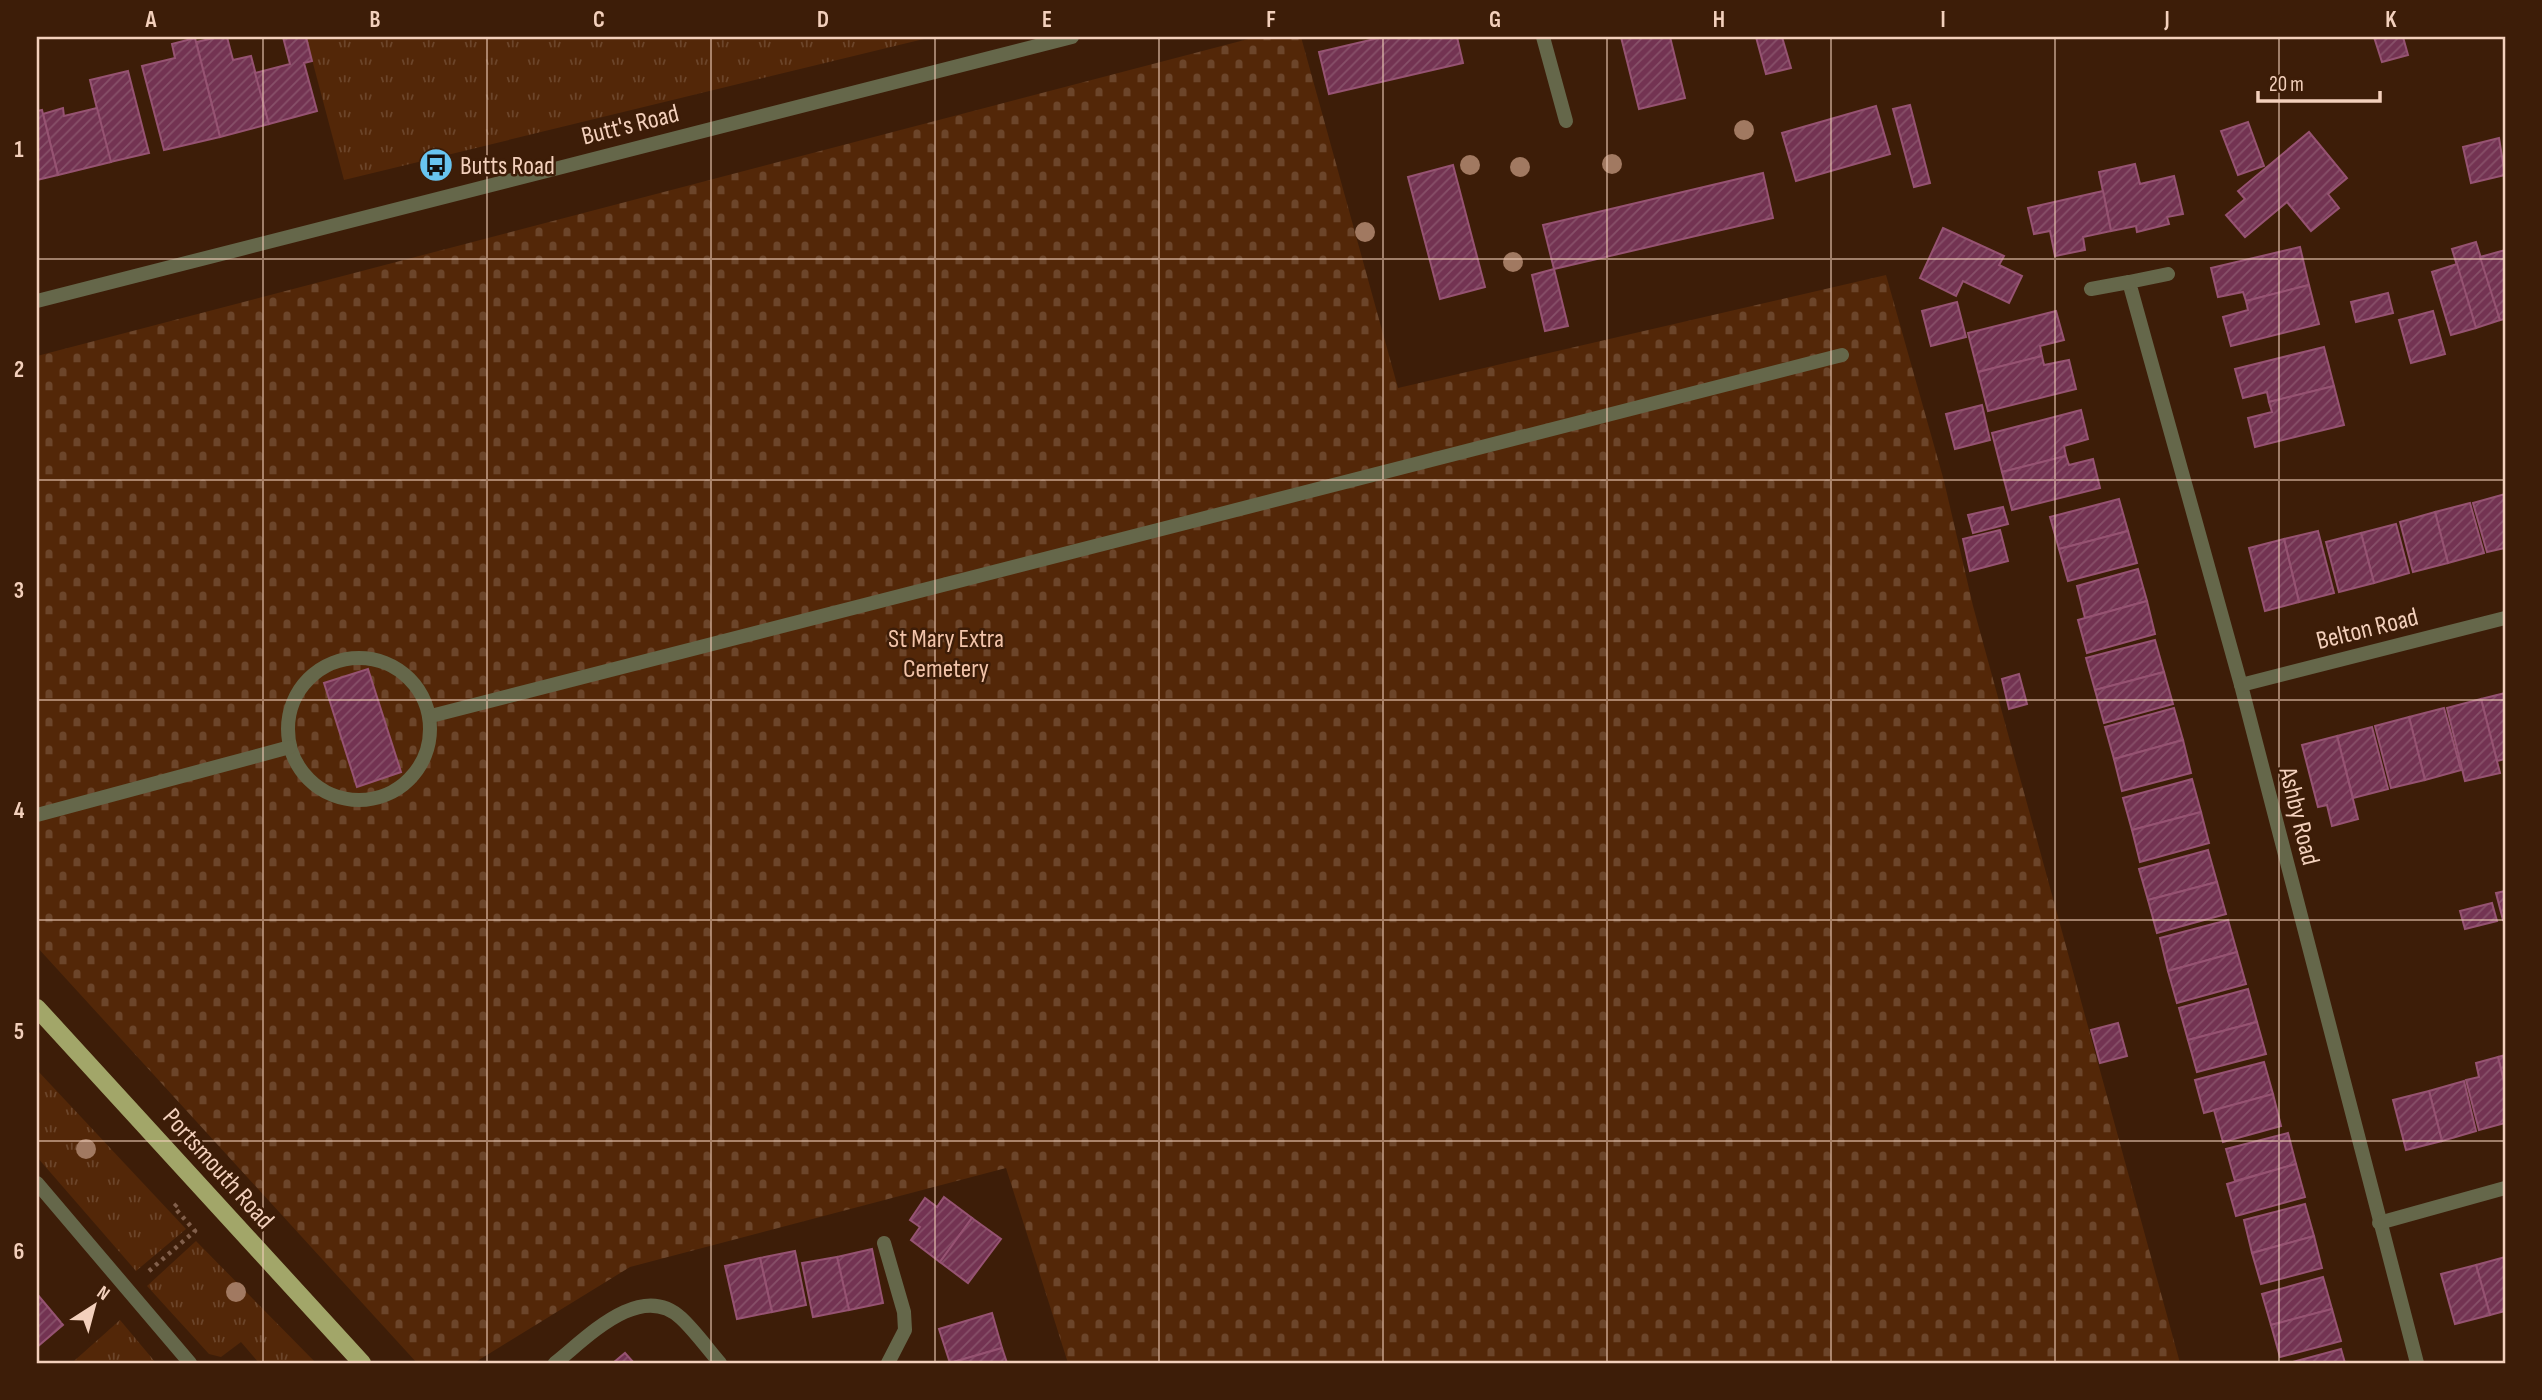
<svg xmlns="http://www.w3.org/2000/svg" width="2542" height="1400" font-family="'Sofia Sans Condensed',sans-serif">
<defs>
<pattern id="grass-tufts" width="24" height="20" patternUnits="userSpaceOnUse" patternTransform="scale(1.75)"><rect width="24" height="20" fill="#532708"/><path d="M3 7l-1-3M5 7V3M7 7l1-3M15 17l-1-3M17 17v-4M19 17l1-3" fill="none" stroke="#6c452a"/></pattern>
<pattern id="cemetery-stones" width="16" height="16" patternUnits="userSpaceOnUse" patternTransform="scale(1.75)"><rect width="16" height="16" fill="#532708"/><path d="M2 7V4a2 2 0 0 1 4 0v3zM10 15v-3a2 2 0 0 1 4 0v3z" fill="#6c452a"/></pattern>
<pattern id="building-hatch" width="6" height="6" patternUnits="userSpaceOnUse" patternTransform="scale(1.75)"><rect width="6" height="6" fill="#733352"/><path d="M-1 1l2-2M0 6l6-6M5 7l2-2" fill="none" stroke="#875069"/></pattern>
</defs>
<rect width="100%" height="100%" fill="#3d1d08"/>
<!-- grass -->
<g fill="url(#grass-tufts)">
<polygon points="306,37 932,37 344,180"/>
<polygon points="37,1070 186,1229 136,1271 37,1157"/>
<polygon points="196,1241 316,1363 259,1363 241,1342 221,1357 209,1354 147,1286"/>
<polygon points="120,1320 156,1363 74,1363 74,1361"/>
</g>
<!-- cemetery -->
<polygon fill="url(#cemetery-stones)" points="1256,37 1301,37 1398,388 1886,275 1944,481 1973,606 2180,1363 1068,1363 1006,1168 630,1267 474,1363 417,1363 37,947 37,356"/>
<!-- building -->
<g fill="url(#building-hatch)" stroke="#965372" stroke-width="2">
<polygon points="219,37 227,37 233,60 251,56 269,124 220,137 196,42"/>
<polygon points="283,37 306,37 312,61 304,63 317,111 269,124 255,73 290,64"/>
<polygon points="1383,37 1457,37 1463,63 1329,94 1319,52"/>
<polygon points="1621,37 1670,37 1685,98 1639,109"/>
<polygon points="1756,37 1782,37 1791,68 1766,74"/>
<polygon points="2374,37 2403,37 2408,55 2382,62"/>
<polygon points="195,38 220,137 164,150 142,66 175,58 172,44"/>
<polygon points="128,71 149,153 110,162 90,80"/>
<polygon points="1910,105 1930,183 1914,187 1893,109"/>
<polygon points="1876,106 1890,154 1796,181 1782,133"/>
<polygon points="63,108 64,116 97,108 111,162 58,175 43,114"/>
<polygon points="42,110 58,175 37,180 37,111"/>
<polygon points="2248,122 2264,166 2238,175 2221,131"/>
<polygon points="2309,132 2347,178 2328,194 2339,208 2311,231 2287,202 2245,237 2226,215 2245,199 2238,191"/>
<polygon points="2499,138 2505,175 2471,183 2463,147"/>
<polygon points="2135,164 2140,184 2174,176 2183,214 2167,217 2169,224 2137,232 2136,226 2111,231 2099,172"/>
<polygon points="1453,165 1485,287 1440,299 1408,177"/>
<polygon points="1763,173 1773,218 1554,269 1543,225"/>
<polygon points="2103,191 2111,231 2083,237 2085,250 2055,256 2050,231 2034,234 2028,208"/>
<polygon points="1943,228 2004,256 1999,265 2022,276 2009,303 1963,281 1956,296 1920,278"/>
<polygon points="2476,242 2500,320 2476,328 2452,249"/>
<polygon points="2300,247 2309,285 2246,301 2243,292 2218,297 2211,268"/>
<polygon points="2505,250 2505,319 2500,320 2480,257"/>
<polygon points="2457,264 2476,328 2451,335 2432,272"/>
<polygon points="1554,269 1568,326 1545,331 1532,275"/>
<polygon points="2309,285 2319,324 2231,346 2223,317 2248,310 2246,301"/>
<polygon points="2388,293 2393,313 2356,322 2351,302"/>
<polygon points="1957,302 1966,337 1931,346 1922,311"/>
<polygon points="2056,311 2064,340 2040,346 2042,356 1978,372 1968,333"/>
<polygon points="2433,311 2445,354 2411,363 2399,320"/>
<polygon points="2324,347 2334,386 2269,402 2267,392 2243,398 2235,369"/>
<polygon points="2042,356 2044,365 2069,360 2076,389 1988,411 1978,372"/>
<polygon points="2334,386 2344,425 2255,447 2248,418 2272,412 2269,402"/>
<polygon points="1982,405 1990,440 1955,449 1946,414"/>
<polygon points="2081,410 2088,439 2064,446 2066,456 2002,472 1992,433"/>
<polygon points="2066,456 2069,465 2093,459 2100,488 2012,510 2002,472"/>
<polygon points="2505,494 2505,548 2487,552 2473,503"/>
<polygon points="2119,499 2128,531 2059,549 2050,517"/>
<polygon points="2470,503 2484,553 2448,563 2435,512"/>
<polygon points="2003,507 2008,524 1973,533 1968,515"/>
<polygon points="2435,512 2448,563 2413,572 2400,522"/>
<polygon points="2396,524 2409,573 2374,583 2361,533"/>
<polygon points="2000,530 2008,561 1970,571 1963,539"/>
<polygon points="2128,531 2137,563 2068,581 2059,549"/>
<polygon points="2318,531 2334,593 2299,602 2284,539"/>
<polygon points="2361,533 2374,583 2339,592 2326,542"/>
<polygon points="2284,539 2299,602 2265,611 2249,548"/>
<polygon points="2138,569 2147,601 2085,618 2077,586"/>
<polygon points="2147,601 2155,634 2087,653 2078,620"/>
<polygon points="2155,640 2164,672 2095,690 2086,658"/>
<polygon points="368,669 401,772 357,787 324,683"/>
<polygon points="2164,672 2173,704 2104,723 2095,690"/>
<polygon points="2019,674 2027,704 2009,709 2002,679"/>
<polygon points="2505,693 2505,759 2497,761 2481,699"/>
<polygon points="2481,699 2500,773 2465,781 2447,708"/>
<polygon points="2174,708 2183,740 2114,759 2105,727"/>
<polygon points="2444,708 2461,770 2425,780 2409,717"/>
<polygon points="2409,717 2425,780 2391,788 2375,726"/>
<polygon points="2372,727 2388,789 2353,798 2337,736"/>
<polygon points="2337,736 2358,819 2332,826 2327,805 2318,807 2302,745"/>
<polygon points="2183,740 2191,773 2122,791 2114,759"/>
<polygon points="2192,779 2201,812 2132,830 2123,798"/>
<polygon points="2201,812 2209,843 2140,862 2132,830"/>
<polygon points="2208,850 2217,882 2148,900 2139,869"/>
<polygon points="2217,882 2226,914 2157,933 2148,900"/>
<polygon points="2505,891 2505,919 2503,920 2496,893"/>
<polygon points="2492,903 2497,921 2465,929 2460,911"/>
<polygon points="2228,920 2237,952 2168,971 2160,938"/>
<polygon points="2237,952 2246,984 2177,1003 2168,971"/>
<polygon points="2248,989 2257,1022 2188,1040 2179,1008"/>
<polygon points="2257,1022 2266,1054 2197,1072 2188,1040"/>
<polygon points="2118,1023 2127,1056 2100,1063 2091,1030"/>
<polygon points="2505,1055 2505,1086 2498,1057"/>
<polygon points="2498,1057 2505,1086 2505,1123 2479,1130 2466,1080 2479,1077 2476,1063"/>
<polygon points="2264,1062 2273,1094 2204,1113 2195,1080"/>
<polygon points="2464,1081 2476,1131 2442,1141 2429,1091"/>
<polygon points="2429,1091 2442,1141 2406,1150 2393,1100"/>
<polygon points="2273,1094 2281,1126 2223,1142 2214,1110"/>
<polygon points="2288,1133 2296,1164 2235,1181 2226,1149"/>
<polygon points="2296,1164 2305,1197 2236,1216 2227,1184"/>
<polygon points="944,1197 972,1218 940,1262 911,1240 920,1227 910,1220 925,1198 937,1207"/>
<polygon points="2305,1204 2314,1236 2252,1253 2244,1220"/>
<polygon points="972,1218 1001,1239 968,1283 940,1262"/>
<polygon points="2314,1236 2322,1268 2261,1284 2252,1253"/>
<polygon points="872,1249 883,1303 849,1310 837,1257"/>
<polygon points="795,1251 806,1305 772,1312 760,1258"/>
<polygon points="837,1257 849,1310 813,1317 802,1263"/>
<polygon points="2505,1257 2505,1311 2490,1315 2476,1265"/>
<polygon points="760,1258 772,1312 737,1319 725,1266"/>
<polygon points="2476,1265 2490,1315 2455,1324 2441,1274"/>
<polygon points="2323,1277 2332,1309 2271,1325 2262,1294"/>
<polygon points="37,1294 63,1325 37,1347"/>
<polygon points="2332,1309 2341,1341 2280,1357 2271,1325"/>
<polygon points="992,1313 1002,1348 950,1363 939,1329"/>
<polygon points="1002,1348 1007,1363 950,1363"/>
<polygon points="2341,1349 2345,1363 2289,1363"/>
<polygon points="625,1353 634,1363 613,1363"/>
</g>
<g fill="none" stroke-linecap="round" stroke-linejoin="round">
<!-- path -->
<polyline stroke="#815f4b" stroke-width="4.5" stroke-dasharray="3.5 5" stroke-linecap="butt" points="149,1271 195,1231 174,1207 177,1204"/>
<!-- service -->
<g stroke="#65674a" stroke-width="14">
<circle cx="359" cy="729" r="71"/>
<polyline points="431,716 1842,355"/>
<polyline points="37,815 290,747"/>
</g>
<!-- minor -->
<g stroke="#65674a" stroke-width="14">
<polyline points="1543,37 1566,121"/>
<polyline points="2168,274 2129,282 2241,685 2417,1363"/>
<polyline points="2091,289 2129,282"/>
<polyline points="37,301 1072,37"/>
<polyline points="2241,685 2505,618"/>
<polyline points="37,1183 190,1363"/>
<polyline points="2379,1223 2505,1188"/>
<polyline points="884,1243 904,1312 905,1330 888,1363"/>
<path d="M555 1363C586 1339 640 1280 681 1318 695 1331 707 1348 720 1363"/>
</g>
<!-- primary -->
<polyline stroke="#a2a669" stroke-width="18" points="37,1008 362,1363"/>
</g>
<!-- trees -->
<g fill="#a17961">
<circle cx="1744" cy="130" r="10"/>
<circle cx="1612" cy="164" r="10"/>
<circle cx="1470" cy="165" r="10"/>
<circle cx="1520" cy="167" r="10"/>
<circle cx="1365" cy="232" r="10"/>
<circle cx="1513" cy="262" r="10"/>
<circle cx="86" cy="1149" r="10"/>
<circle cx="236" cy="1292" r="10"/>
</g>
<!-- grid -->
<path fill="none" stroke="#f3d0bc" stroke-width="2" stroke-opacity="0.55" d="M263 37V1363M487 37V1363M711 37V1363M935 37V1363M1159 37V1363M1383 37V1363M1607 37V1363M1831 37V1363M2055 37V1363M2279 37V1363M37 259H2505M37 480H2505M37 700H2505M37 920H2505M37 1141H2505"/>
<!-- icons -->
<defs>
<g id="bus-disc" transform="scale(1.75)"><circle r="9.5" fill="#68c4f0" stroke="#3d1d08"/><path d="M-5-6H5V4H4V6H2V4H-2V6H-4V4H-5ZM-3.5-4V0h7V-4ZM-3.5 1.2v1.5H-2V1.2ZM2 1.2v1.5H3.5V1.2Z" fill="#111"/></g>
</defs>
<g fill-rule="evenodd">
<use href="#bus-disc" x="436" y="165"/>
</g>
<g text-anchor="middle" stroke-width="5" stroke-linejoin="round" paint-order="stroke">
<!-- street labels -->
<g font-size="26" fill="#f3d0bc" stroke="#3d1d08">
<text transform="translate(630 124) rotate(-14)" y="9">Butt's Road</text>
<text transform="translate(2367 628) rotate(-14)" y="9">Belton Road</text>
<text transform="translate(2300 816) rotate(76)" y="9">Ashby Road</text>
<text transform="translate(219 1168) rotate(48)" y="9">Portsmouth Road</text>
</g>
<!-- poi labels -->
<g font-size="26" fill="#f3d0bc" stroke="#3d1d08" text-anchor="start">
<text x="460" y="174">Butts Road</text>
</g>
<!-- park labels -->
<g font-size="26" fill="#f2c4aa" stroke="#3d1d08">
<text x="946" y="647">St Mary Extra<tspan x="946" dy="30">Cemetery</tspan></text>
</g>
</g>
<!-- border -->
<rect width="2542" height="1400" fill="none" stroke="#3d1d08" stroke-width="77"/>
<!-- north arrow -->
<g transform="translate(94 1306) rotate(36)" stroke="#3d1d08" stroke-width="5" paint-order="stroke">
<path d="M0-5L12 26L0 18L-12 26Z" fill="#f3d0bc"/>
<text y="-10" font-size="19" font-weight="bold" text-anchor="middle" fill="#f3d0bc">N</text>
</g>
<!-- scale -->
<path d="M2258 91v10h122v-10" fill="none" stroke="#f3d0bc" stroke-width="3.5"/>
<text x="2269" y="91" font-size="21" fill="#f3d0bc" stroke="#3d1d08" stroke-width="5" paint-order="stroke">20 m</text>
<rect x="38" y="38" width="2466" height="1324" fill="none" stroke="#f3d0bc" stroke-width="2.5"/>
<g font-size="23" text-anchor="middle" font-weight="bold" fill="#f3d0bc">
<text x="151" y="27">A</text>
<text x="375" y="27">B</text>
<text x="599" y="27">C</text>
<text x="823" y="27">D</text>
<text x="1047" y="27">E</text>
<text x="1271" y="27">F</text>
<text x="1495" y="27">G</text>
<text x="1719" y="27">H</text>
<text x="1943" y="27">I</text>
<text x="2167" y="27">J</text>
<text x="2391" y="27">K</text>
<text x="19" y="157">1</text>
<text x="19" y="377">2</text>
<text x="19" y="598">3</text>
<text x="19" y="818">4</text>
<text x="19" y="1039">5</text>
<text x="19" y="1259">6</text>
</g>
</svg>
